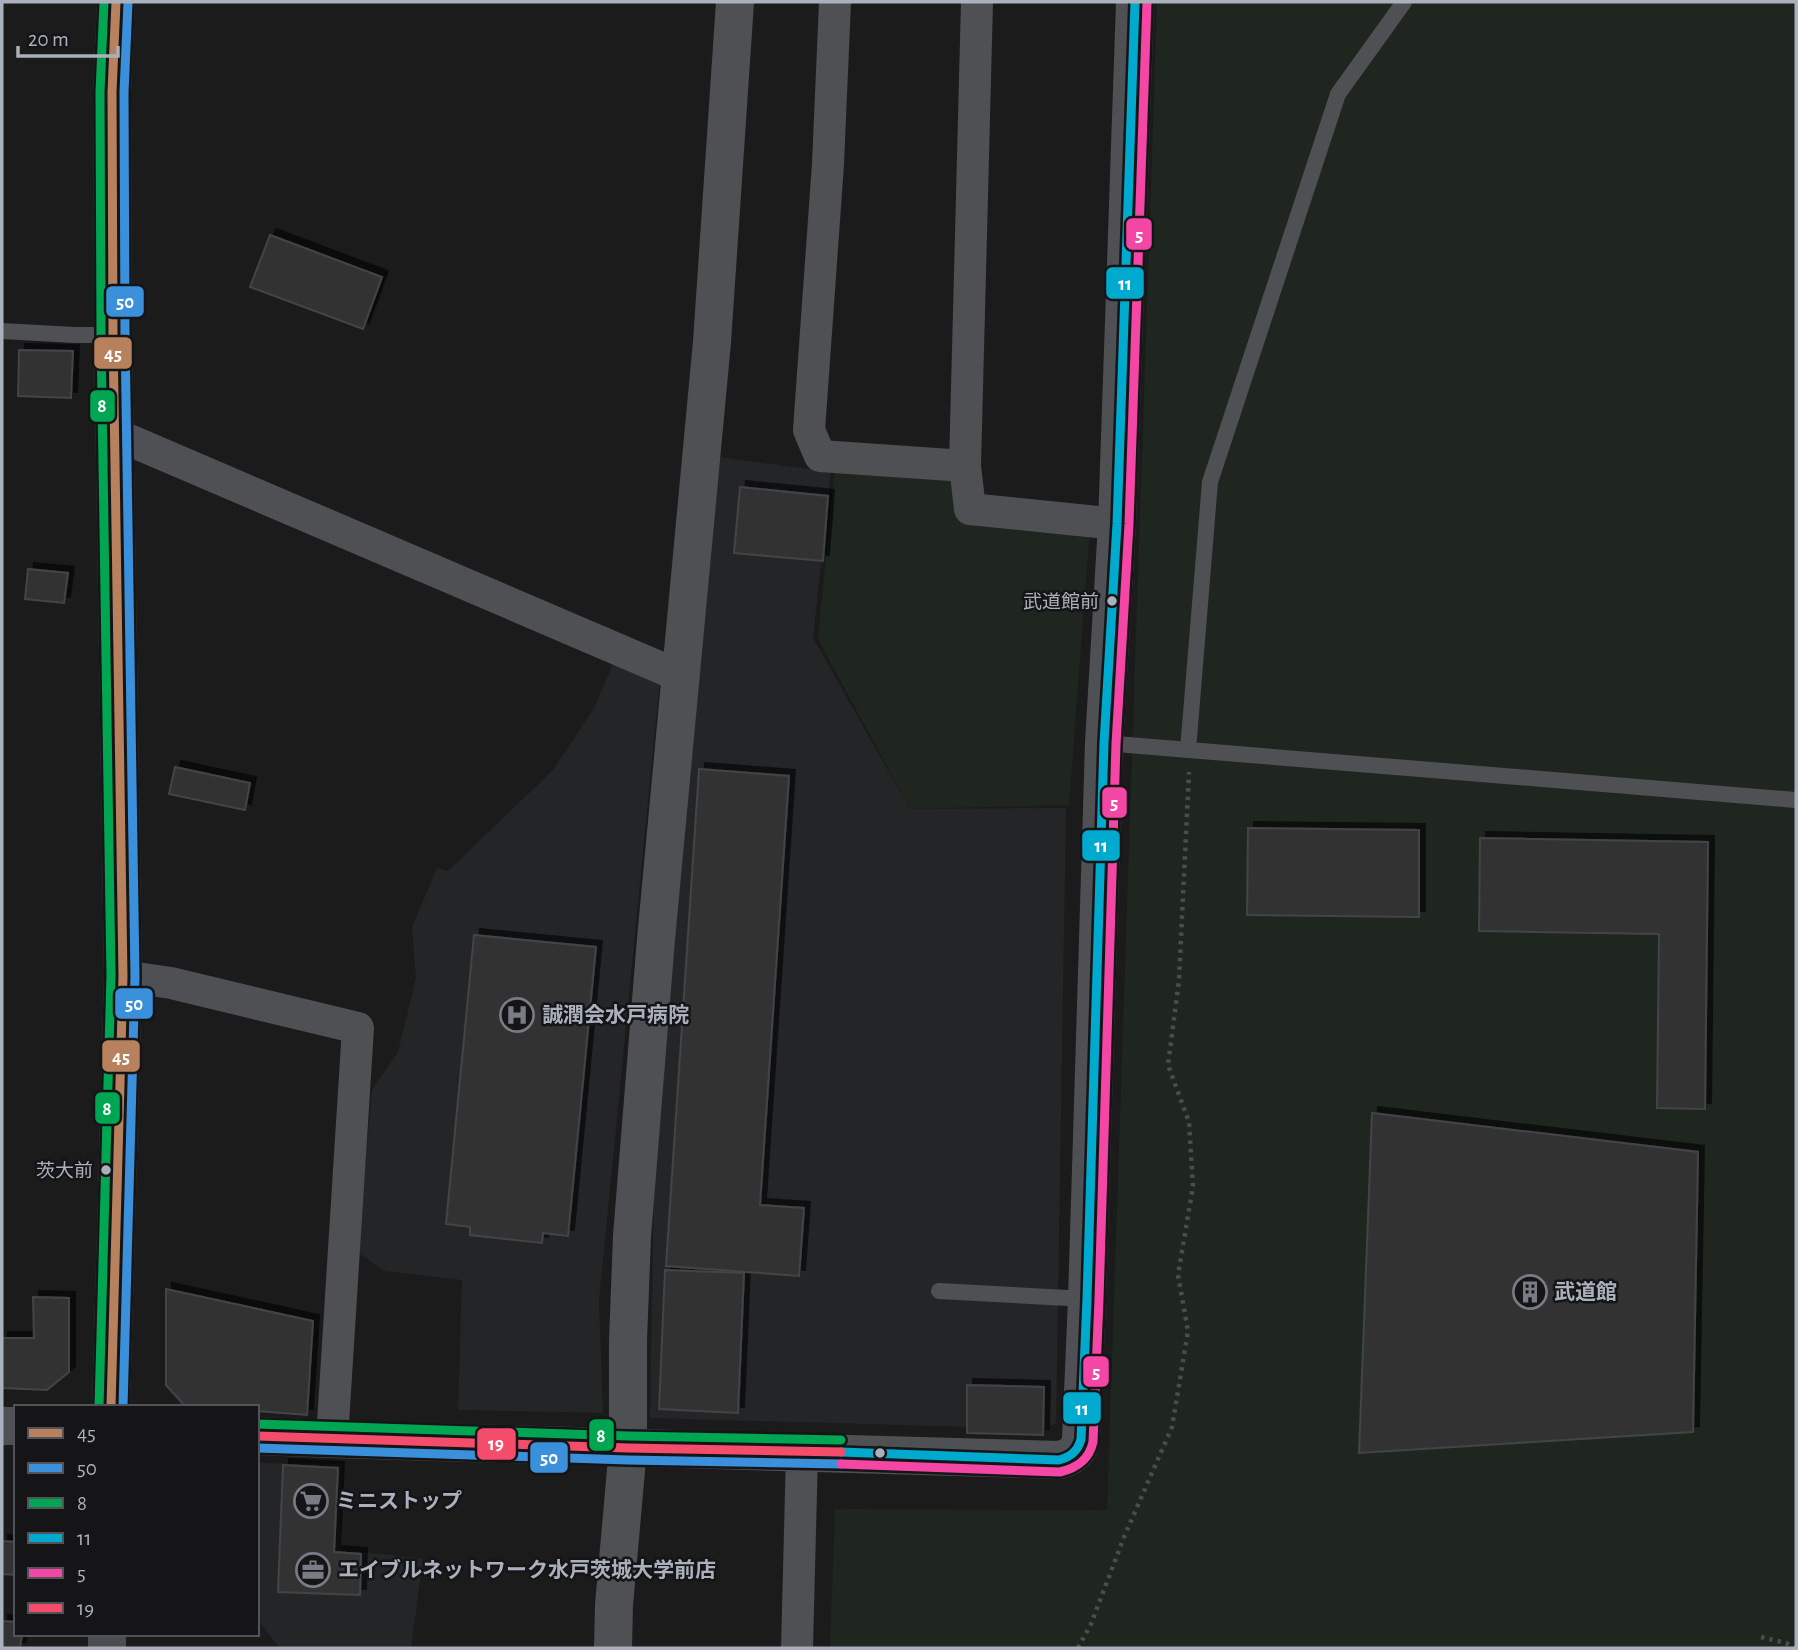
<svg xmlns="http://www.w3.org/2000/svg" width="1798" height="1650" font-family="'Alegreya Sans','Noto Sans JP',sans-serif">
<defs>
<filter id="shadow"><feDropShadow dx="6" dy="-6" stdDeviation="0" flood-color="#0009"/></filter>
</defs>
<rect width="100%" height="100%" fill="#1b1b1b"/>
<!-- built -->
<g fill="#242527">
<polygon points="718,457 831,472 813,638 910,809 1066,808 1056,1423 1045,1429 650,1418 654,1179 675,925"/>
<polygon points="615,659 660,679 599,1301 603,1413 458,1410 462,1280 385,1271 357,1252 372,1090 398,1052 416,978 412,927 437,868 448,871 553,770 594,708"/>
<polygon points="257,1463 342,1464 340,1549 423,1559 411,1648 280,1648 257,1619"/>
</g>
<!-- green -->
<g fill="#1e261f">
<polygon points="1157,2 1796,2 1796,1648 830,1648 835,1509 1107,1510"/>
<polygon points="835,465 958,472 967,515 1090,528 1069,805 910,809 818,639"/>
</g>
<!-- building -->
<g fill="#333" stroke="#434447" stroke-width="2" filter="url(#shadow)">
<polygon points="270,235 382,277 363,329 250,287"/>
<polygon points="19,350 73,351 71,398 18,396"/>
<polygon points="740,487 828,496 823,561 734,553"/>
<polygon points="28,569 68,573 64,603 25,599"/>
<polygon points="175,767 250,783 245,810 169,794"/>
<polygon points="699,769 789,776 760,1205 804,1208 799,1276 666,1266"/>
<polygon points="1248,828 1419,830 1419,917 1247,915"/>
<polygon points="1480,838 1708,842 1705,1109 1657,1108 1659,934 1479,931"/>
<polygon points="474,935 596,947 568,1236 543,1233 542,1243 470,1235 470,1227 446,1224"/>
<polygon points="1372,1113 1698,1152 1693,1432 1359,1453"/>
<polygon points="665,1270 744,1273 738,1413 659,1409"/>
<polygon points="166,1289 313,1321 307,1415 257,1411 257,1407 184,1405 166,1385"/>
<polygon points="33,1297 69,1298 69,1372 47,1390 2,1388 2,1338 34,1338"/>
<polygon points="967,1385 1044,1387 1043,1435 967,1433"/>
<polygon points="283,1465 338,1468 334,1552 361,1554 360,1595 278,1592"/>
<polygon points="2,1541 16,1542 16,1575 2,1574"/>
<polygon points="2,1621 16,1622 16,1634 22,1634 20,1648 2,1648"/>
</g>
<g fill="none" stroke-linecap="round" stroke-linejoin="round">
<!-- path -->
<g stroke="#4b4c4e" stroke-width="4.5" stroke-dasharray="3.5 5" stroke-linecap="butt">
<polyline points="1761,1637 1786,1643 1794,1648"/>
<polyline points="1078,1648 1091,1624 1124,1537 1172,1427 1188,1331 1178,1275 1193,1186 1189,1122 1168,1065 1179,980 1189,772"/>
</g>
<!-- service -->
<g stroke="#4e5054" stroke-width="16">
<polyline points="2,331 75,335 113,335"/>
<polyline points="1104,743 1796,800"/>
<polyline points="1188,750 1210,482 1338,94 1404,2"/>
<polyline points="939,1291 1087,1299"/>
</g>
<!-- minor -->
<g stroke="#4e5054" stroke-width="32">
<polyline points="835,2 828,164 809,430 820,456 965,466"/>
<polyline points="977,2 965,466 970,509 1117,524"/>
<polyline points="115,434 680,676"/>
<polyline points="123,976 171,983 358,1028 332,1439"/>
<polyline points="797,1648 802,1452"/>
</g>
<!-- tertiary -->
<g stroke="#4e5054" stroke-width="38">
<polyline points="2,1426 16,1426"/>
<path d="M257 1436 332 1439 1059 1460C1071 1457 1079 1452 1081 1439L1087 1299 1104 743 1117 524 1135 2"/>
<polyline points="613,1648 614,1605 628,1448 628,1341 632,1236 656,939 712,342 735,2"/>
</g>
<!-- trunk -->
<g stroke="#4c4d50" stroke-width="38">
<polyline points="111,1407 123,976 113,335 112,92 116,2"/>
<polyline points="107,1648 107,1634"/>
</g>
<!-- bus-1 casing -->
<g stroke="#151517" stroke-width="14">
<polyline id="bus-1" points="111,1407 123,976 113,335 112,92 116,2"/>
</g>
<!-- bus-2 casing -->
<g stroke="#151517" stroke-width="14">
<g id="bus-2">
<polyline points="123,1407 135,976 125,335 124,92 128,3"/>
<polyline points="257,1448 628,1460 841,1464"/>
</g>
</g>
<!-- bus-3 casing -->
<g stroke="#151517" stroke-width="14">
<g id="bus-3">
<polyline points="99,1407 111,976 101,335 100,92 104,2"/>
<polyline points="257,1424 628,1436 841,1440"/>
</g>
</g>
<!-- bus-4 casing -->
<g stroke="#151517" stroke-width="14">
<path id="bus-4" d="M841 1452 1059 1460C1071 1457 1078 1451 1081 1439L1087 1299 1104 743 1117 524 1135 2"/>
</g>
<!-- bus-5 casing -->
<g stroke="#151517" stroke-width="14">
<path id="bus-5" d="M841 1464 1060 1472C1077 1468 1089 1460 1093 1442L1099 1299 1116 744 1129 524 1147 2"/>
</g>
<!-- bus-6 casing -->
<g stroke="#151517" stroke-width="14">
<polyline id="bus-6" points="257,1436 628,1448 841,1452"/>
</g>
<!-- bus-1 -->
<use href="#bus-1" stroke="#b6815c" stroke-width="9"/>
<!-- bus-2 -->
<use href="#bus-2" stroke="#3a90db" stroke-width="9"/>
<!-- bus-3 -->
<use href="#bus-3" stroke="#00a651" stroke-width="9"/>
<!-- bus-4 -->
<use href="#bus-4" stroke="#00a9ce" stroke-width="9"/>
<!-- bus-5 -->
<use href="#bus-5" stroke="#f346a5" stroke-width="9"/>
<!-- bus-6 -->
<use href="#bus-6" stroke="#f44d6c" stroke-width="9"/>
</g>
<!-- icons -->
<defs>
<g id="hospital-ring" transform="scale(1.75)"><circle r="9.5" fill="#151517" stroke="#797c84" stroke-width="1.5"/><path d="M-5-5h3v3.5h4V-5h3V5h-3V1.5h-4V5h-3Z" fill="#797c84"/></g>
<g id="building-ring" transform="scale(1.75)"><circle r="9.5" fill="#151517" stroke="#797c84" stroke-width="1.5"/><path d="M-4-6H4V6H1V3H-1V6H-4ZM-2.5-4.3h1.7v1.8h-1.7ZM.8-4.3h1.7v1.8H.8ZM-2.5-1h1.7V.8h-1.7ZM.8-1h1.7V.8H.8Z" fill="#797c84"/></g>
<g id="supermarket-ring" transform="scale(1.75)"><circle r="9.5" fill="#151517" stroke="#797c84" stroke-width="1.5"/><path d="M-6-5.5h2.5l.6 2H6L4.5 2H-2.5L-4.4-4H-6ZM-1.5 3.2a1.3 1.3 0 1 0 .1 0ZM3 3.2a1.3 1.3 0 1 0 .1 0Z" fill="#797c84"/></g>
<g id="office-ring" transform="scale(1.75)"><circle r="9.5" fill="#151517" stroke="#797c84" stroke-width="1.5"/><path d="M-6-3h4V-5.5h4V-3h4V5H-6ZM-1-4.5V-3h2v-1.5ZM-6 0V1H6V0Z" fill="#797c84"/></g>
</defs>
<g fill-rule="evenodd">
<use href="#hospital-ring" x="517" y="1015"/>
<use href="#building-ring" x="1530" y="1292"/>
<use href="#supermarket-ring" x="311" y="1501"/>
<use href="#office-ring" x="313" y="1570"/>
</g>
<!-- markers -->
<g fill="#abb1bc" stroke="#151517" stroke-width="2.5">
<circle cx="1112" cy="601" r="6"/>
<circle cx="106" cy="1170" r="6"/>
<circle cx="880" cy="1453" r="6"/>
</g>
<g text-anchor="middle" stroke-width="5" stroke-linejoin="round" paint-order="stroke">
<!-- bus labels -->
<g font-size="19" fill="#abb1bc" stroke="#151517" text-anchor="end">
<text x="1099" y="608">武道館前</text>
<text x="93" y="1177">茨大前</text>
</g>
<!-- poi labels -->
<g font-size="21" font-weight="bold" fill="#abb1bc" stroke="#151517" text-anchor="start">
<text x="542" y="1022">誠潤会水戸病院</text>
<text x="1554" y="1299">武道館</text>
<text x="336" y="1508">ミニストップ</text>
<text x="338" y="1577">エイブルネットワーク水戸茨城大学前店</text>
</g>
</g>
<g stroke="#151517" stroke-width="2.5">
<rect x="1125" y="217" width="28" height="34" rx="7" fill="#f346a5"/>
<rect x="1105" y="266" width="40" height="34" rx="7" fill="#00a9ce"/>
<rect x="105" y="285" width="40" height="33" rx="7" fill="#3a90db"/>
<rect x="93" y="336" width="40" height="34" rx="7" fill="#b6815c"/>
<rect x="89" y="389" width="27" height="34" rx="7" fill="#00a651"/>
<rect x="1101" y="786" width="27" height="33" rx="7" fill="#f346a5"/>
<rect x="1081" y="829" width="40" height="33" rx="7" fill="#00a9ce"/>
<rect x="114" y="987" width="40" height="33" rx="7" fill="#3a90db"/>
<rect x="101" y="1039" width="40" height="34" rx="7" fill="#b6815c"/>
<rect x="94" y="1091" width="27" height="34" rx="7" fill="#00a651"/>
<rect x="1082" y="1355" width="28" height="33" rx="7" fill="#f346a5"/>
<rect x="1062" y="1391" width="40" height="34" rx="7" fill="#00a9ce"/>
<rect x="588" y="1418" width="27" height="34" rx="7" fill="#00a651"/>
<rect x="476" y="1427" width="41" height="34" rx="7" fill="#f44d6c"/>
<rect x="529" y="1441" width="40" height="33" rx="7" fill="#3a90db"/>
</g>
<g font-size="19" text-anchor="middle" font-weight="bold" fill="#fff">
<text x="1139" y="241">5</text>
<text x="1125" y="290">11</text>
<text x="125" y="308">50</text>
<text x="113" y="360">45</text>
<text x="102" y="412">8</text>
<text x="1114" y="809">5</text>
<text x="1101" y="852">11</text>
<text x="134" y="1010">50</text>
<text x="121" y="1063">45</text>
<text x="107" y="1115">8</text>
<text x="1096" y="1378">5</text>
<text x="1082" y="1415">11</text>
<text x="601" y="1442">8</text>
<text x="496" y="1450">19</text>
<text x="549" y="1464">50</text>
</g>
<!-- border -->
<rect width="1798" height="1650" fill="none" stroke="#abb1bc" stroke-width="7"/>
<!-- legend -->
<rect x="14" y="1405" width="245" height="231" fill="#151517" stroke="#515359" stroke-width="2"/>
<rect x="28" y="1428" width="35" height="10" fill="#b6815c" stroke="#515359" stroke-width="2"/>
<text x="77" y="1440" font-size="21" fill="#abb1bc">45</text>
<rect x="28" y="1463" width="35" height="10" fill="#3a90db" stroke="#515359" stroke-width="2"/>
<text x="77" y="1475" font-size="21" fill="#abb1bc">50</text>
<rect x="28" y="1498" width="35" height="10" fill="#00a651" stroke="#515359" stroke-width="2"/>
<text x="77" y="1510" font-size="21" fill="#abb1bc">8</text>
<rect x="28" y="1533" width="35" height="10" fill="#00a9ce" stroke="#515359" stroke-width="2"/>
<text x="77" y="1545" font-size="21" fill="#abb1bc">11</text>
<rect x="28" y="1568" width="35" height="10" fill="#f346a5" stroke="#515359" stroke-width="2"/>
<text x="77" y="1580" font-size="21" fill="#abb1bc">5</text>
<rect x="28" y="1603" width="35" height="10" fill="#f44d6c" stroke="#515359" stroke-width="2"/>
<text x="77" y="1615" font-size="21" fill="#abb1bc">19</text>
<!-- scale -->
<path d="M18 46v10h100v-10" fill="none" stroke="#abb1bc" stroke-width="3.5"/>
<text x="28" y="46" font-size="21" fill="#abb1bc" stroke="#151517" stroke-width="5" paint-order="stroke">20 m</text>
</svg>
